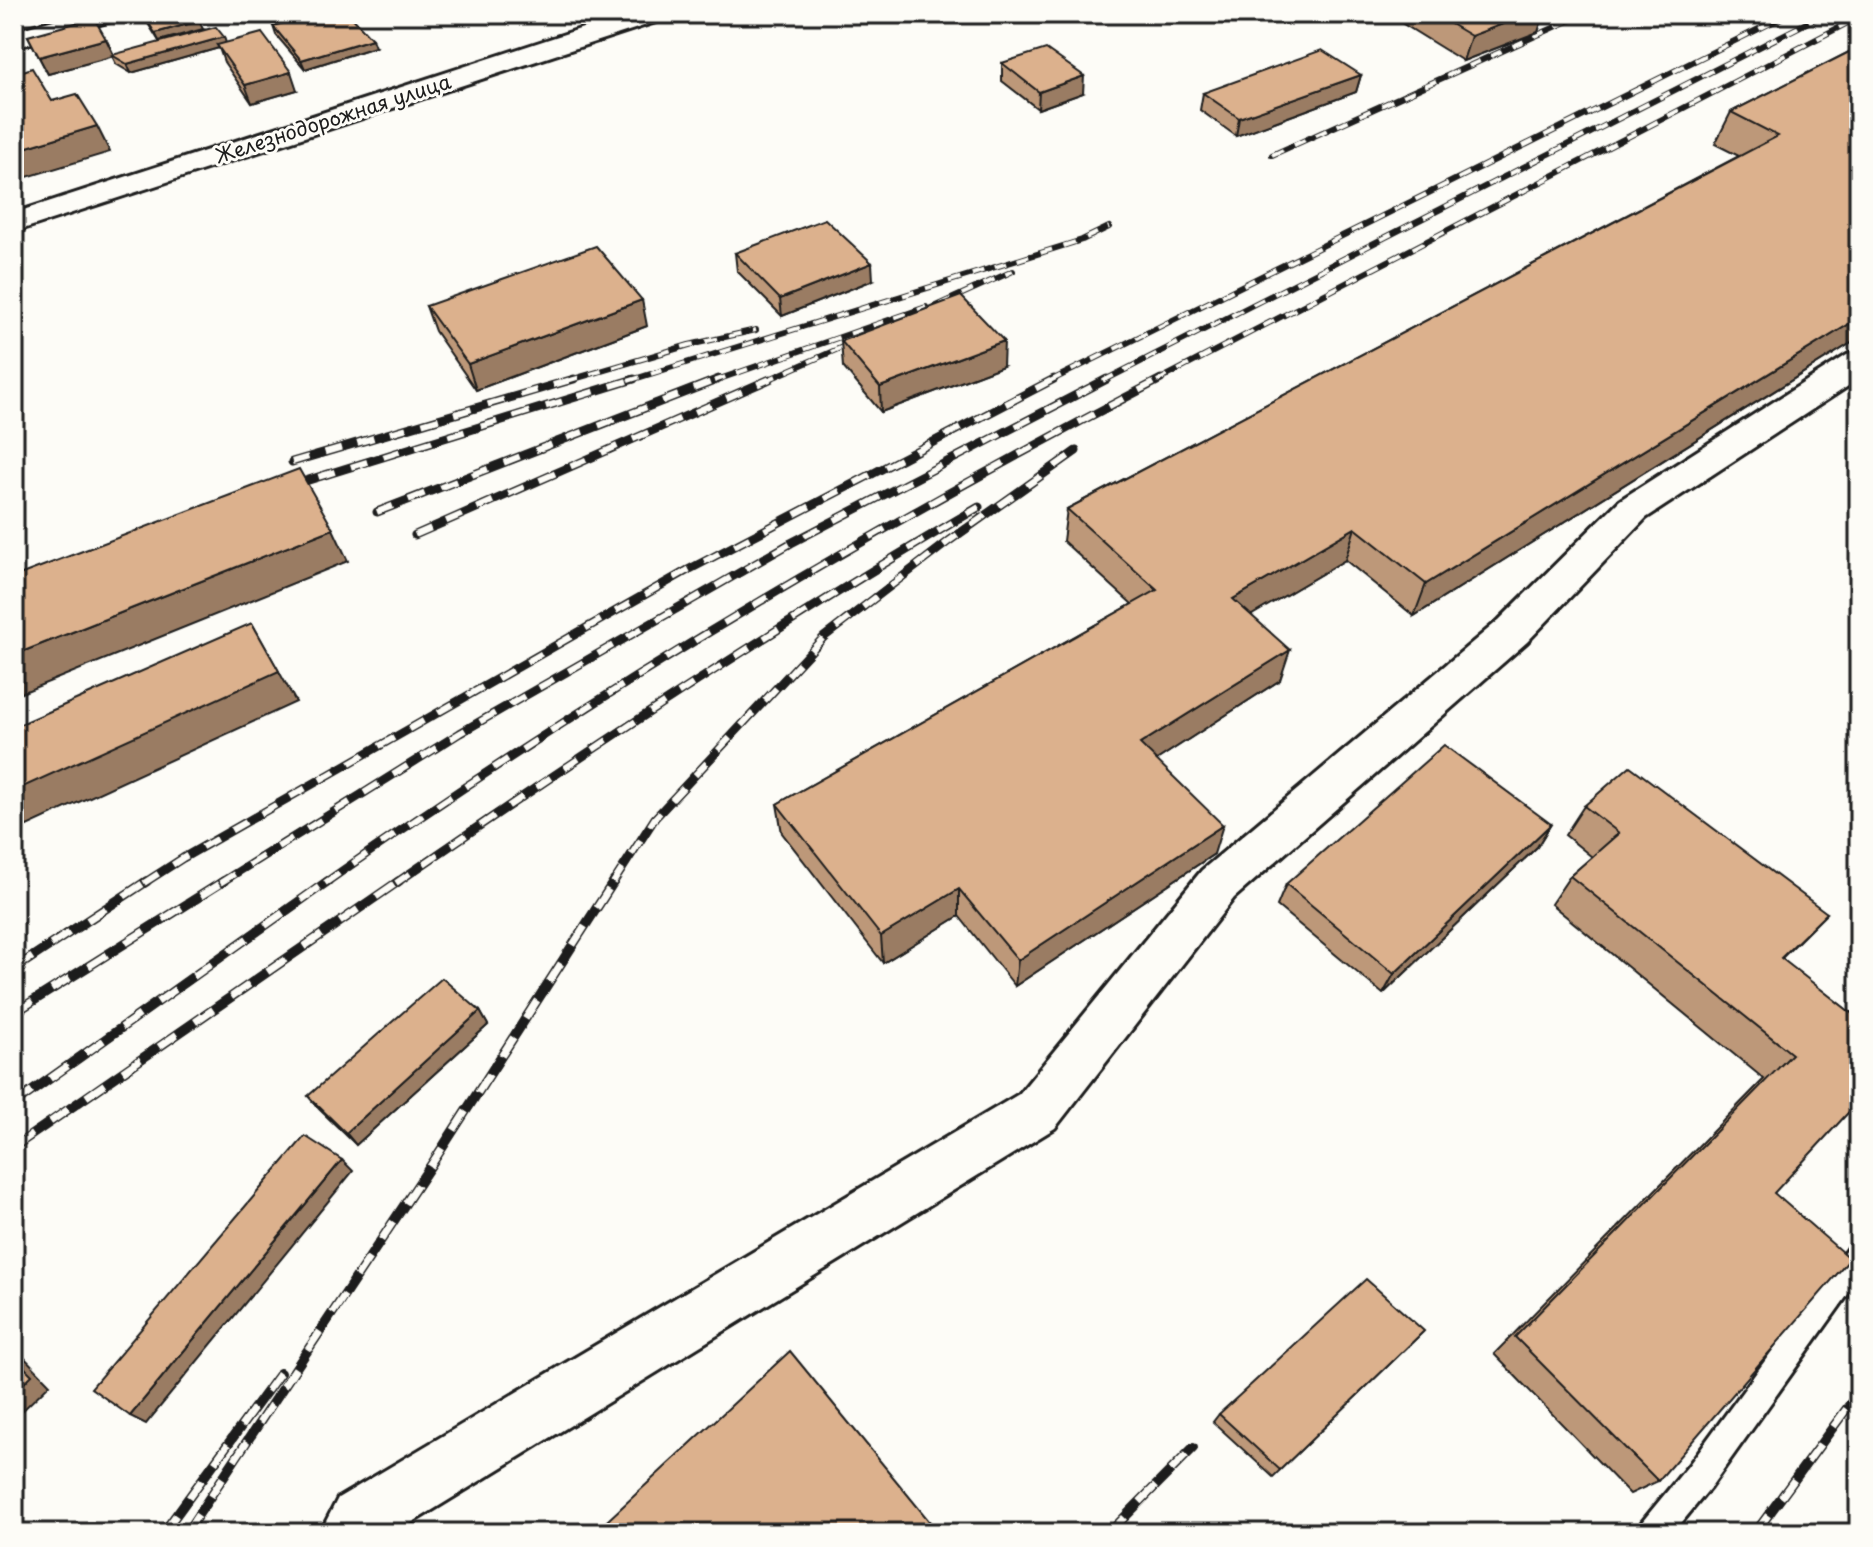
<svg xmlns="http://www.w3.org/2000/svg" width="1873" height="1547" font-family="'Playpen Sans',sans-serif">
<rect width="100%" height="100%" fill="#fdfcf7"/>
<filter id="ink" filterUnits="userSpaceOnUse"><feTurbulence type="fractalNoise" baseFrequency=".0125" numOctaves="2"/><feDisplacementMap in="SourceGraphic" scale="16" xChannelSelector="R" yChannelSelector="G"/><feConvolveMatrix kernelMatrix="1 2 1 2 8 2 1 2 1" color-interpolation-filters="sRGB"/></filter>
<g filter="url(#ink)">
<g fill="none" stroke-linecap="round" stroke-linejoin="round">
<!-- service casing -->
<g stroke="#1c1c1c" stroke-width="6">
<polygon id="service" points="1859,1242 1859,1279 1710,1488 1673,1533 1638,1533 1642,1522 1688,1466 1849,1246"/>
</g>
<!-- minor casing -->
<g stroke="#1c1c1c" stroke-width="6">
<g id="minor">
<polygon points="75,14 118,14 114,20 14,48 14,31"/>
<polygon points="1859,352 1859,379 1646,518 1527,642 1234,898 1055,1128 395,1533 320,1533 338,1498 1019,1094 1202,870 1499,620 1620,500 1847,355"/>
</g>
</g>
<!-- tertiary casing -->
<g stroke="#1c1c1c" stroke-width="6">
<polygon id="tertiary" points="626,14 666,14 662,20 14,232 14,213"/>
</g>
<!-- service -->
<use href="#service" fill="#fdfcf7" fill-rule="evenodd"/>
<!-- minor -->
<use href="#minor" fill="#fdfcf7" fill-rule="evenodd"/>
<!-- tertiary -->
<use href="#tertiary" fill="#fdfcf7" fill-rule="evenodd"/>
<!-- rail-far2 casing -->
<g stroke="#1c1c1c" stroke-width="6">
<g id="rail-far2">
<polyline points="1272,155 1584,14"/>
<polyline points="918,314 1013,271"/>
<polyline points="567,381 689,345 756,330"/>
<polyline points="628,381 1082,240 1109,227"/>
<polyline points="714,381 926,307"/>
<polyline points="765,381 863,338"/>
<polyline points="1050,381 1789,14"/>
<polyline points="1103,381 1824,14"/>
<polyline points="1157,381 1859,17"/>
</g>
</g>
<!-- rail-far1 casing -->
<g stroke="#1c1c1c" stroke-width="9">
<g id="rail-far1">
<polyline points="292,462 574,379"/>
<polyline points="286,487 634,379"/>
<polyline points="377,512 719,379"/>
<polyline points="415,535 770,379"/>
<polyline points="144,883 183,858 688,570 1054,379"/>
<polyline points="220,883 460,733 791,543 1107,379"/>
<path d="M325 883C591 695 872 529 1161 379"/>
<path d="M396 883C586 752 779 624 979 507"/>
<polyline points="613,883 655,818 824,637 949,541 1076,451"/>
</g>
</g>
<!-- rail casing -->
<g stroke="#1c1c1c" stroke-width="10">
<g id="rail">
<polyline points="14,969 147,881"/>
<polyline points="14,1013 224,881"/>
<polyline points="14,1104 328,881"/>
<polyline points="14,1147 399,881"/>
<polyline points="163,1533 280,1373"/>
<polyline points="186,1533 437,1156 614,881"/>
<polyline points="1109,1533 1193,1448"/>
<polyline points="1755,1533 1859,1392"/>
</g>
</g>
<!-- rail-far2 -->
<use href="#rail-far2" stroke="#fdfcf7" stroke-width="4" stroke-dasharray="12" stroke-linecap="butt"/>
<!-- rail-far1 -->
<use href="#rail-far1" stroke="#fdfcf7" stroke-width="6" stroke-dasharray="17" stroke-linecap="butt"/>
<!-- rail -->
<use href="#rail" stroke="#fdfcf7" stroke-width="7" stroke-dasharray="22" stroke-linecap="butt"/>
</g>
<!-- wall -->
<g fill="#bd9879" stroke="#1c1c1c" stroke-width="2">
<polygon points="143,14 203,29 159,41 147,22"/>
<polygon points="1402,14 1544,14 1538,32 1463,61 1400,22"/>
<polygon points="273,26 375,47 305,69 276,35"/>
<polygon points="28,36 106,39 114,55 226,43 297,90 252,103 224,62 219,48 131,73 116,64 112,56 48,74"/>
<polygon points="1859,47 1859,338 1414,616 1345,560 1251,615 1280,680 1156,760 1214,854 1015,986 959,916 883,963 782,833 777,804 1132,604 1063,541 1067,509 1739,156 1715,144 1731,112"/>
<polygon points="1002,63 1083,93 1038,109 1002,81"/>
<polygon points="1361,75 1356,92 1236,136 1200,110 1203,93"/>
<polygon points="735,253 873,280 782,316 737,271"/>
<polygon points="426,306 647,326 476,390 435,331"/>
<polygon points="841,341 1003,366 881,412 843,367"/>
<polygon points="1584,806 1827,913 1781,959 1859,1019 1774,1193 1658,1481 1630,1494 1494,1354 1764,1079 1551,904 1570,876 1592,857 1565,835"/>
<polygon points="1551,824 1537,847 1383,994 1277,906 1286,884"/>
<polygon points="480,1011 488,1025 356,1145 319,1109 308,1096"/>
<polygon points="1424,1331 1273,1477 1213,1422 1219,1414"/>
</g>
<!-- shaded-wall -->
<g fill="#9a7c63" stroke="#1c1c1c" stroke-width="2">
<polygon points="56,14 70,14 57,18"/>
<polygon points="1529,14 1544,14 1538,32 1463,61 1471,36"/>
<polygon points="199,21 203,29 159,41 155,33"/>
<polygon points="224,37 227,46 217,45 219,48 131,73 127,64"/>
<polygon points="106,39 114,56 48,74 39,57"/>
<polygon points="372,39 375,47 305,69 301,60"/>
<polygon points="291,72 297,90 252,103 245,85"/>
<polygon points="1361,75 1356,92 1236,136 1239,118"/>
<polygon points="1084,76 1083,93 1038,109 1039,92"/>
<polygon points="97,126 110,152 14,181 14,151"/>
<polygon points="872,263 873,280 782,316 780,299"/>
<polygon points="642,300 647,326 476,390 468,364"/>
<polygon points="1859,318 1859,338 1414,616 1426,584"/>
<polygon points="1004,341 1003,366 881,412 880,387"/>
<polygon points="1355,528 1345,560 1225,631 1233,599"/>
<polygon points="333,529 348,561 14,696 14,655"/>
<polygon points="252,623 296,702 14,832 14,791"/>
<polygon points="1290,650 1280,680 1135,774 1140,744"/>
<polygon points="1551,824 1537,847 1383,994 1394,974"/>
<polygon points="1223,825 1214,854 1015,986 1018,960"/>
<polygon points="959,889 959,916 883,963 881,936"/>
<polygon points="480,1011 488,1025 356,1145 346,1133"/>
<polygon points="342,1160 353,1171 146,1424 130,1416"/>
<polygon points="14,1347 50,1384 14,1419"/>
</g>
<!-- building -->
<g fill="#dcb18d" stroke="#1c1c1c" stroke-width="2">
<polygon points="143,14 195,14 199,21 155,33"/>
<polygon points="316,14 349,14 372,39 301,60 273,26"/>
<polygon points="1434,14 1529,14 1471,36"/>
<polygon points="94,18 106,39 39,57 28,36"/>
<polygon points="216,27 224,37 127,64 112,55"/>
<polygon points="262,33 291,72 245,85 217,45"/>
<polygon points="1859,47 1859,318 1426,584 1355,528 1233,599 1290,650 1140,744 1223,825 1018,960 959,889 881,936 777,804 1157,590 1067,509 1778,136 1731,112"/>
<polygon points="1046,49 1084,76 1039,92 1002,63"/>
<polygon points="1322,50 1361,75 1239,118 1203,93"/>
<polygon points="32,68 52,101 77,94 97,126 14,151 14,111 20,109 14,99 14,74"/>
<polygon points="825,219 872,263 780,299 735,253"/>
<polygon points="596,246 642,300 468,364 426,306"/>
<polygon points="961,296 1004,341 880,387 841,341"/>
<polygon points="299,469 333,529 14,655 14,577"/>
<polygon points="252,623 279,671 14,791 14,727"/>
<polygon points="1444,745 1551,824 1394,974 1286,884"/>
<polygon points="1630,766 1827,913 1781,958 1859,1019 1859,1101 1774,1193 1850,1259 1658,1481 1515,1337 1792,1054 1570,876 1619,833 1584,806"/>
<polygon points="442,978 480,1011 346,1133 308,1096"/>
<polygon points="305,1136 342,1160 130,1416 91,1388"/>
<polygon points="1366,1279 1424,1331 1280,1470 1219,1414"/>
<polygon points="790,1351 939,1533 594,1533"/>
<polygon points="14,1357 32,1375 14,1393"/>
</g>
</g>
<g text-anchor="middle" stroke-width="6" stroke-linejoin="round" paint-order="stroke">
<!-- far-street labels -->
<g font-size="20" fill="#1c1c1c" stroke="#fdfcf7">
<text transform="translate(333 119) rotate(-18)" y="7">Железнодорожная улица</text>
</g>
</g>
<!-- margin -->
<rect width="1873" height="1547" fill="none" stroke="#fdfcf7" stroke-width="48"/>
<rect x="24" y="24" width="1825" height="1499" fill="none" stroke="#1c1c1c" stroke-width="3" filter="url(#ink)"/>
</svg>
